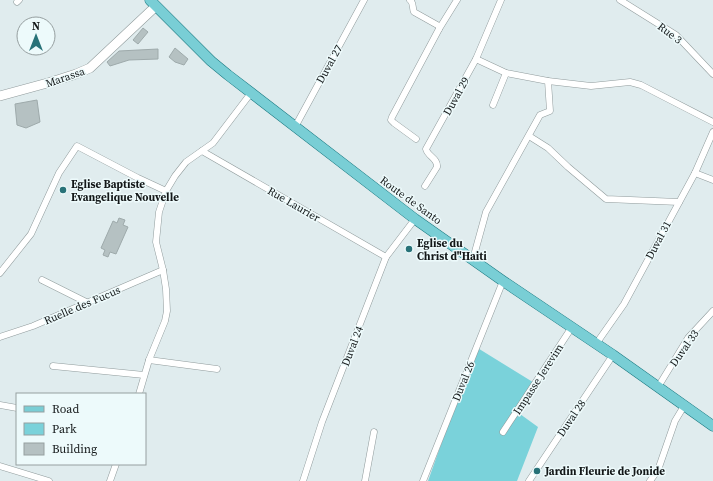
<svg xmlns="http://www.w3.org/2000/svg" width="713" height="481" font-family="'Source Serif 4',serif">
<rect width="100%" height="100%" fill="#e0ecee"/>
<!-- green -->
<polygon fill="#7ad2da" points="476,347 536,384 520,414 538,427 517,481 428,481"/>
<!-- building -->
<g fill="#b5c1c2" stroke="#9eaaab">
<polygon points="143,28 148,32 138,44 133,40"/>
<polygon points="175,48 188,59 184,65 175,62 169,57"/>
<polygon points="158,49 158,59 129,60 110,66 107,62 119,51"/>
<polygon points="37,100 40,122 26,128 17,125 15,104"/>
<polygon points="119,218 125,220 123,225 128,227 116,254 110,252 108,257 103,255 105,250 101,248 113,221 117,223"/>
</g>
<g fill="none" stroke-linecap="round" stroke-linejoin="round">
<!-- minor casing -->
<g stroke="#909b9c" stroke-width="7">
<g id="minor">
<path d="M410 0C414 3 412 8 414 12L439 26V29L392 117 391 120 394 123 416 139"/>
<polyline points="620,0 676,35 713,74"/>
<polyline points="17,2 19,0"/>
<polyline points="439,29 457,0"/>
<polyline points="476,59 506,73 548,81 591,86 630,82 641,85 713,122"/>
<polyline points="493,105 506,73"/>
<polyline points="295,127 364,0"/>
<polyline points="529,136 548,148 568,167 606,199 679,202"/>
<polyline points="202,151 386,257"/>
<polyline points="695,173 713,180"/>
<path d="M425 186 437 167C438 158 428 157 426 149L476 59 501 0"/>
<polyline points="473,259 486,212 540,115 550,111 548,81"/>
<polyline points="0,273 31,234 59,173 77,146 138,178 166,191"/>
<polyline points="42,280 86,302"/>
<polyline points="0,337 33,326 163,270"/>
<polyline points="596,344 624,304 695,173 713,132"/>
<polyline points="149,360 217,369"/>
<polyline points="53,366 144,375"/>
<polyline points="658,387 688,338 713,311"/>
<polyline points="139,394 149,360 165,321 167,311 166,289 163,270 156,242 159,212 166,191 175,176 186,162 213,143 251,93"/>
<polyline points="0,405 17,408"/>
<polyline points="503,432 572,327"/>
<polyline points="0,466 49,481"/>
<polyline points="110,481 116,464"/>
<polyline points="303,481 322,422 386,257 415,219"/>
<polyline points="365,481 374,432"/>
<polyline points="423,481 503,281"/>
<polyline points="529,481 613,355"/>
<polyline points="650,481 658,470 675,421 684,406"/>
</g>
</g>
<!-- secondary casing -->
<g stroke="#909b9c" stroke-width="10">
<polyline id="secondary" points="0,96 51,82 76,74 90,68 155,7"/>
</g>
<!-- primary casing -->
<g stroke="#1b7981" stroke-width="11">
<polyline id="primary" points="150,0 211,61 228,75 415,219 503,281 613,355 713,426"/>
</g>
<!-- minor -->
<use href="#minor" stroke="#fff" stroke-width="6"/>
<!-- secondary -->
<use href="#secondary" stroke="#fff" stroke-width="9"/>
<!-- primary -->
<use href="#primary" stroke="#79ced5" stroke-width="10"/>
</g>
<!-- markers -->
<g fill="#287278" stroke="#edfafb" stroke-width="1.5">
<circle cx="63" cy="190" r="4"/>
<circle cx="409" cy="249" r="4"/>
<circle cx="537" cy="471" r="4"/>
</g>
<g text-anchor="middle" stroke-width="3" stroke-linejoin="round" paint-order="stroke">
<!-- street labels -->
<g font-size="11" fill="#131718" stroke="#edfafb">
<text transform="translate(670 33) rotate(37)" y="4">Rue 3</text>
<text transform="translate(329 64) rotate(-61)" y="4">Duval 27</text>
<text transform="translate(65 77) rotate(-19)" y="4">Marassa</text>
<text transform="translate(456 96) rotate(-61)" y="4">Duval 29</text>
<text transform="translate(411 200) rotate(36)" y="4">Route de Santo</text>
<text transform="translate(294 204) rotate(30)" y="4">Rue Laurier</text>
<text transform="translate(658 240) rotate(-62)" y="4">Duval 31</text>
<text transform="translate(82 305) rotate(-23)" y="4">Ruelle des Fucus</text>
<text transform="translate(352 346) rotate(-69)" y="4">Duval 24</text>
<text transform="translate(684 348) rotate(-55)" y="4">Duval 33</text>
<text transform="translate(538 379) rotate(-57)" y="4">Impasse Jerevim</text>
<text transform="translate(463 381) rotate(-68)" y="4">Duval 26</text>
<text transform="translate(571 418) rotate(-56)" y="4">Duval 28</text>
</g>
<!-- poi labels -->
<g font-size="11" font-weight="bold" fill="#131718" stroke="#edfafb" text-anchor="start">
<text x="71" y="188">Eglise Baptiste<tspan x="71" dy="13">Evangelique Nouvelle</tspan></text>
<text x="417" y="247">Eglise du<tspan x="417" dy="13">Christ d"Haiti</tspan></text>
<text x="545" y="475">Jardin Fleurie de Jonide</text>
</g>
</g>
<!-- legend -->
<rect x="16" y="393" width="130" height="72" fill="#edfafb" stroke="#969fa0"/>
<rect x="24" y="406" width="20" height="6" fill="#79ced5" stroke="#969fa0"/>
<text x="52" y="413" font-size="12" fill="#131718">Road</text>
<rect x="24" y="423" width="20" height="12" fill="#7ad2da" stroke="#969fa0"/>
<text x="52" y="433" font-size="12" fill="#131718">Park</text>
<rect x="24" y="443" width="20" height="12" fill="#b5c1c2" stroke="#969fa0"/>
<text x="52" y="453" font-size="12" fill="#131718">Building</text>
<!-- north arrow -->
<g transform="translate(36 36)"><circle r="19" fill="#edfafb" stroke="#969fa0"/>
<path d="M0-3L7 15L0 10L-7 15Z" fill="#287278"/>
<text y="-6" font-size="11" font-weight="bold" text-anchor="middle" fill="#131718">N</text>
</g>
</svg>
